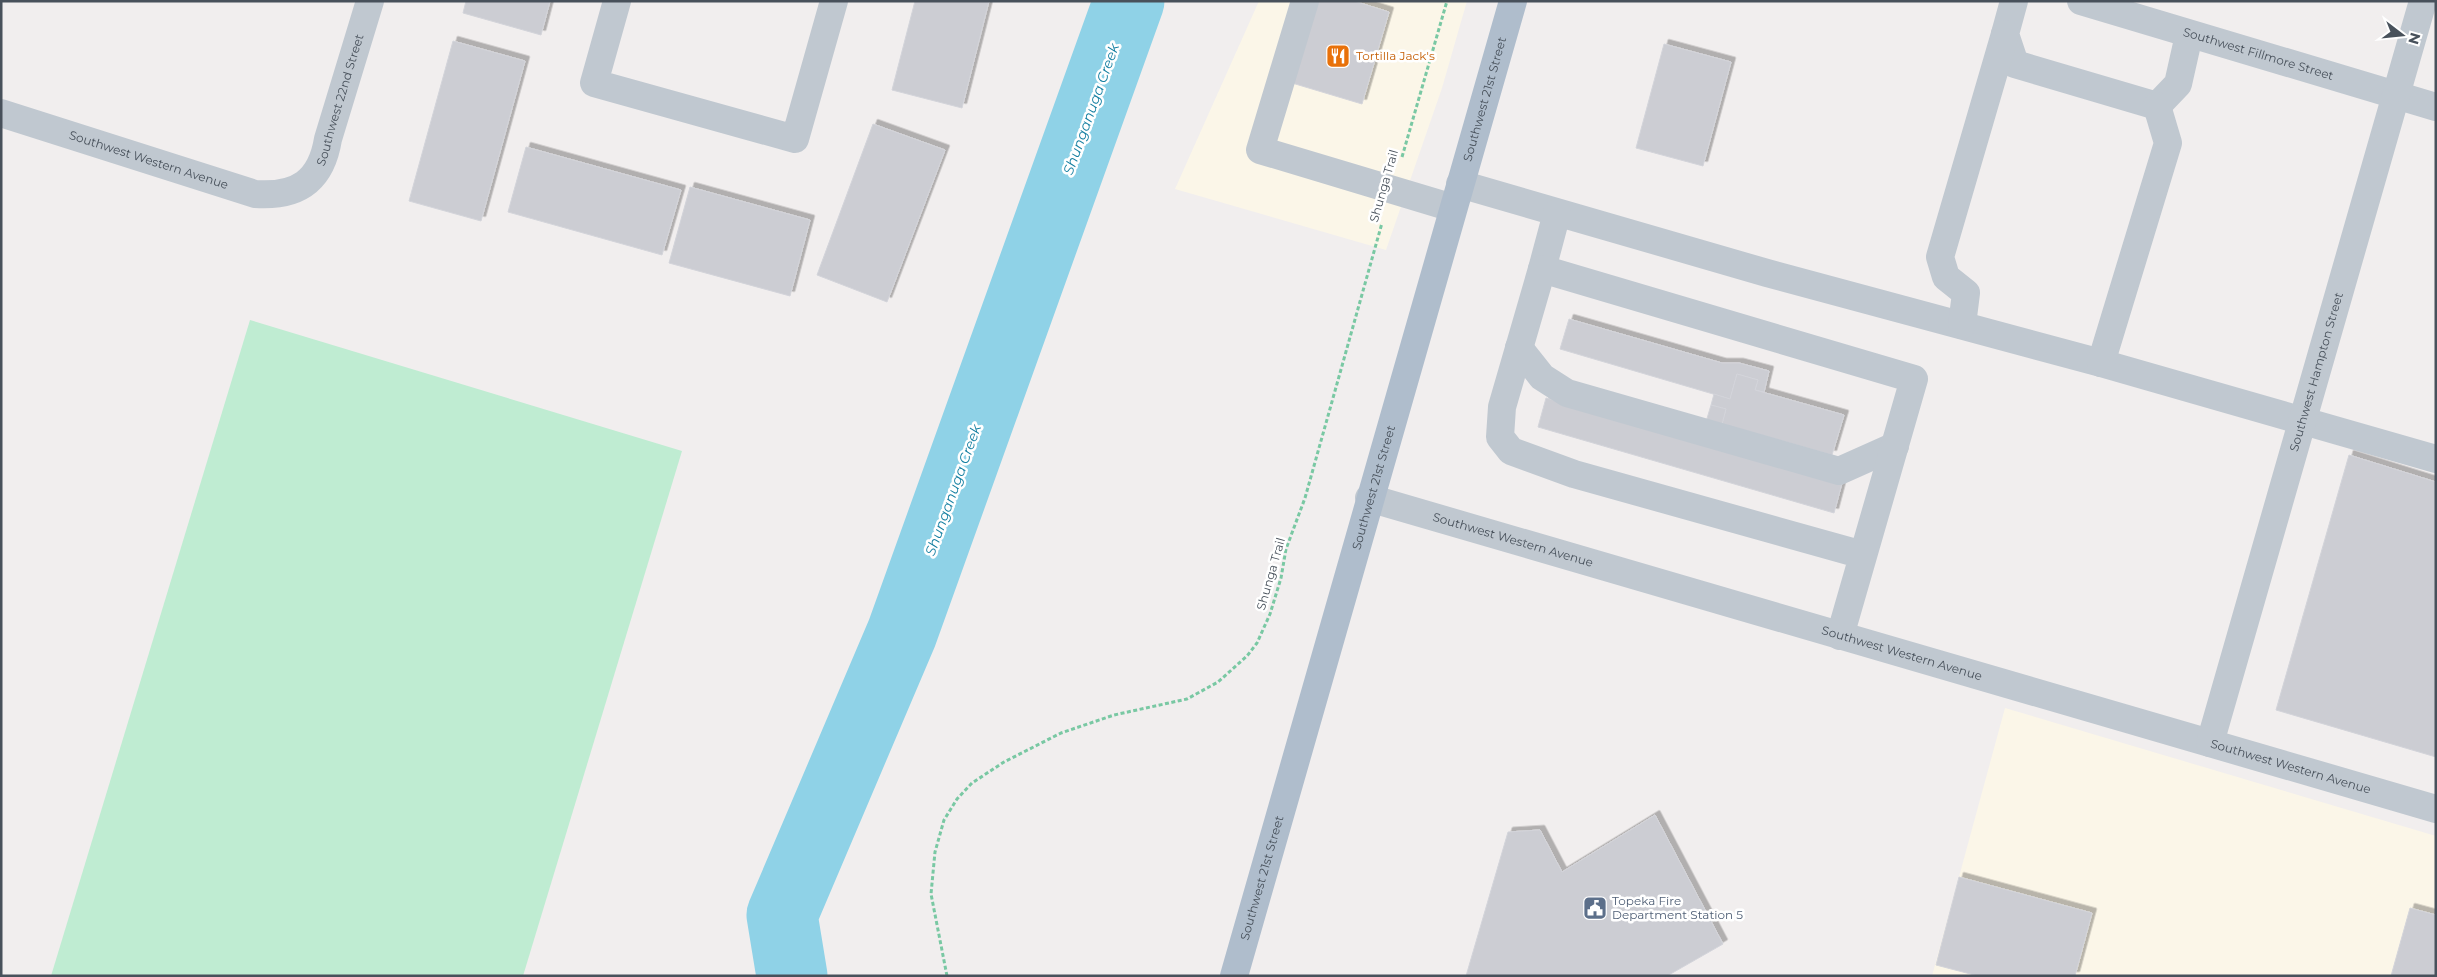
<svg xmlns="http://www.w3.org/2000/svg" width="2437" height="977" font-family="Montserrat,sans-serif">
<defs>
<filter id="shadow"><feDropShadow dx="4.5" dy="-4.5" stdDeviation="0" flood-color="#0004"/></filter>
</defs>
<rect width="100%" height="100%" fill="#f1eeee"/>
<!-- commercial -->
<g fill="#fbf6e8">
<polygon points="1259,1 1467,1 1442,88 1386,250 1175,189"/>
<polygon points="2005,708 2436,836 2436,976 1932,976"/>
</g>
<!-- green -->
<polygon fill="#bfecd2" points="250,320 682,451 523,976 51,976"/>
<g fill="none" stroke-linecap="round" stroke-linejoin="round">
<!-- river -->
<polyline stroke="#8fd2e7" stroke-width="71" points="792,976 782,915 902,633 1129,1"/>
</g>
<!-- building -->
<g fill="#cccdd3" stroke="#d3d4da" filter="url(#shadow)">
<polygon points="466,1 550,1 541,35 463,13"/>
<polygon points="915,1 989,1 962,108 892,90"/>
<polygon points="1318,1 1354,1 1389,12 1362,104 1292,83"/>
<polygon points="453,41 525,61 481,221 409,201"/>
<polygon points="1664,44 1731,62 1703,166 1636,148"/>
<polygon points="873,124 945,150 887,302 817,275"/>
<polygon points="526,147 681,190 662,255 508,212"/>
<polygon points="690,187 810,220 790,296 669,263"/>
<polygon points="1569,319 1722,363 1739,363 1769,371 1764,392 1755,390 1758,380 1737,374 1730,399 1560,349"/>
<polygon points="1737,374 1758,380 1755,390 1844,415 1832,455 1722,424 1726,409 1711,405 1714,394 1730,399"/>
<polygon points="1546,398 1700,442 1711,405 1726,409 1722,424 1842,483 1834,513 1538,427"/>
<polygon points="2349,455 2436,482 2436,757 2276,710"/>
<polygon points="1655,815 1723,944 1667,976 1466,976 1508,832 1540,830 1562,872"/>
<polygon points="1959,877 2092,913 2075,976 1978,976 1936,965"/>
<polygon points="2410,908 2436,915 2436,976 2391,976"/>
</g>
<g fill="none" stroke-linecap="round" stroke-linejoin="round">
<!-- path -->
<g stroke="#79c8a3" stroke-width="3" stroke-dasharray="4 2.5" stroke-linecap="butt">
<polyline points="1402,157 1447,1"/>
<polyline points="947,976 931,894 935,852 944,820 957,799 972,783 1004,762 1061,733 1114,715 1187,699 1218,682 1247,656 1257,643 1270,614 1281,578 1286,549 1305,498 1382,223"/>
</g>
<!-- minor -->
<g stroke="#c0c8d0" stroke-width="28">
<polyline points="617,1 594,83 795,139 834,1"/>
<polyline points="1305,1 1260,150 1453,208"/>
<polyline points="2014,1 2005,34 2015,64 2157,106"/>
<path id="s1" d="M2081 1 2436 107"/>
<polyline points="2157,106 2178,84 2189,35"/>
<path id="s2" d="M1 113 255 194C297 197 321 182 328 139L370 1"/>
<polyline points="1460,184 1767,273 2101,363 2436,459"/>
<polyline points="1542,269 1557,213"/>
<polyline points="1962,325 1966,293 1946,277 1940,257 2005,34"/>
<polyline points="1519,348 1542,377 1567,393 1839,471 1895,446"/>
<polyline points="2101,363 2168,143 2157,106"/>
<path id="s3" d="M1369 498 2436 809"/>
<polyline points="1840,636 1914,379 1542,269 1502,407 1500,437 1511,451 1574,474 1863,555"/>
<path id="s4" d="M2210 743 2423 1"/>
</g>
<!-- major -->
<path stroke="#afbdcc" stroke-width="28" id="s5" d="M1234 976 1513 1"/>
</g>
<!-- icons -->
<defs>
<g id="restaurant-square" transform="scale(1.25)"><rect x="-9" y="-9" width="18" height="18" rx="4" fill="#e8710a" stroke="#fff"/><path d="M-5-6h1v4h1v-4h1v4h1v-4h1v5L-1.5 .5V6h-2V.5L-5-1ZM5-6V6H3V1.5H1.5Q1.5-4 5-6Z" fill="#fff"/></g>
<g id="civic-square" transform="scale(1.25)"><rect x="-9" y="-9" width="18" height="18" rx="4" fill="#5c6f8a" stroke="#fff"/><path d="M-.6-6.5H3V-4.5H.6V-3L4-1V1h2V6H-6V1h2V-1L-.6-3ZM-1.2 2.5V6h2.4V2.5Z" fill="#fff"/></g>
</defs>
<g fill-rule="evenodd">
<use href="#restaurant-square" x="1338" y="56"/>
<use href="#civic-square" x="1595" y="908"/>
</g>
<g text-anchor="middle" stroke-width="5" stroke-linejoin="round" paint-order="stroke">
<!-- street labels -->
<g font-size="12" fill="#48515b" stroke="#fff">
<text dy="4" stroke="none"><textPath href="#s1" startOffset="185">Southwest Fillmore Street</textPath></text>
<text dy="4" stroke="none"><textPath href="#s5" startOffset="912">Southwest 21st Street</textPath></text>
<text dy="4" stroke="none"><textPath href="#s2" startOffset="411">Southwest 22nd Street</textPath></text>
<text dy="4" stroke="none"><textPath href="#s2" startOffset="155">Southwest Western Avenue</textPath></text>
<text transform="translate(1384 186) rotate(-74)" y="4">Shunga Trail</text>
<text dy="4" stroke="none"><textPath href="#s4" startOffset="386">Southwest Hampton Street</textPath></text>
<text dy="4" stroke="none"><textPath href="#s5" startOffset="508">Southwest 21st Street</textPath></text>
<text dy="4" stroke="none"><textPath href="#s3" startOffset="150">Southwest Western Avenue</textPath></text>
<text transform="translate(1271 574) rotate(-74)" y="4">Shunga Trail</text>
<text dy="4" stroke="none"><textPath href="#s3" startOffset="555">Southwest Western Avenue</textPath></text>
<text dy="4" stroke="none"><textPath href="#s3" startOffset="960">Southwest Western Avenue</textPath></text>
<text dy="4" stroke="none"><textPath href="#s5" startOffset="102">Southwest 21st Street</textPath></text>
</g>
<!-- food labels -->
<g font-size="12" fill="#c56008" stroke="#fff" text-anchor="start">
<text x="1356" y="60">Tortilla Jack's</text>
</g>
<!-- service labels -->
<g font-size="12" fill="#4e5e75" stroke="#fff" text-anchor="start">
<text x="1612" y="905">Topeka Fire<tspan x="1612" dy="14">Department Station 5</tspan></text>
</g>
<!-- water labels -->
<g font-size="14" font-style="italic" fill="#147fa1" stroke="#fff">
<text transform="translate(1091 109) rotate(-70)" y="5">Shunganuga Creek</text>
<text transform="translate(953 490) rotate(-70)" y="5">Shunganuga Creek</text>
</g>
</g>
<!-- border -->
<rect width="2437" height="977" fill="none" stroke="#48515b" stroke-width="5"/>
<!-- north arrow -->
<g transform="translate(2402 35) rotate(106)" stroke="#ffffff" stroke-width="4" paint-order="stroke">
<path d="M0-4L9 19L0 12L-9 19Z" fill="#48515b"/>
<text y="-8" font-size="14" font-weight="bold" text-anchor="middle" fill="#48515b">N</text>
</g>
</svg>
